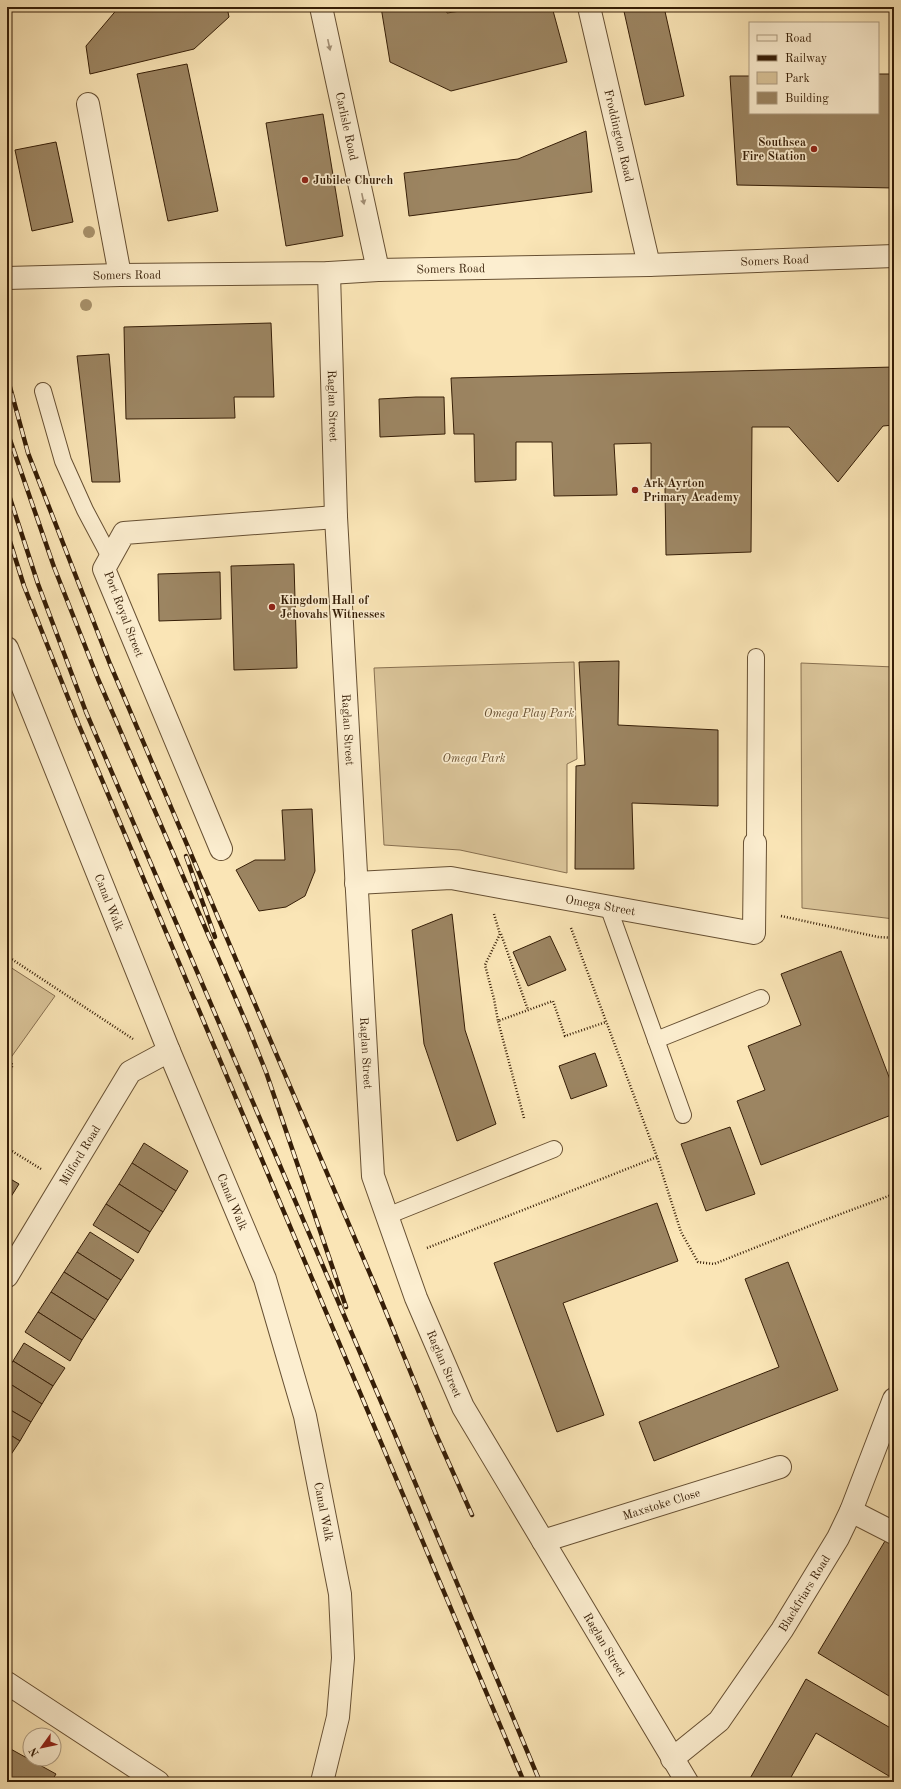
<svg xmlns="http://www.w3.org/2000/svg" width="901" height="1789" font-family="'Old Standard TT',serif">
<rect width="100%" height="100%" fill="#fae5b6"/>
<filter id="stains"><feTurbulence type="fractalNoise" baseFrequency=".005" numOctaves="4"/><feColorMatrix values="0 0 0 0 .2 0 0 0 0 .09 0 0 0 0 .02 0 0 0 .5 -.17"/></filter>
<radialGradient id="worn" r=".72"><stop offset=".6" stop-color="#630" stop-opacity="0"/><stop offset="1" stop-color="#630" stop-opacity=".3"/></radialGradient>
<!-- green -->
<g fill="#d9c398" stroke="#887050">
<polygon points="574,662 577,759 567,764 567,873 460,850 384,845 374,668"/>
<polygon points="801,663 894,667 894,919 802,908"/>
<polygon points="7,965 55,996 7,1063"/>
</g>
<!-- building -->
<g fill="#9c8562" stroke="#361e07">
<polygon points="119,7 227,7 229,17 194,49 90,74 86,46"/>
<polygon points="381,7 446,7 447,13 487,7 552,7 567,62 451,91 390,62"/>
<polygon points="623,7 664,7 684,96 645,105"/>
<polygon points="187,64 218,211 168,221 137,74"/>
<polygon points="878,74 894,74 894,188 737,185 730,76 750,76 750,113 878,113"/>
<polygon points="323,114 343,236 286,246 266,123"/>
<polygon points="586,131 592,192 409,216 404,173 518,159"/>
<polygon points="56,142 73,222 32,231 15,150"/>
<polygon points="271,323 274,397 234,397 235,418 126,419 124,327"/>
<polygon points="109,354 120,482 92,482 77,356"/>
<polygon points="894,367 894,425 883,426 838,482 789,427 752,427 751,552 666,555 665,488 651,486 651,443 614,444 617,495 554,496 552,442 516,442 516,480 475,482 474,434 454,434 451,378"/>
<polygon points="416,397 444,397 445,434 380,437 379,399"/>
<polygon points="294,564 297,668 234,670 231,566"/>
<polygon points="220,572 221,619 159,621 158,574"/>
<polygon points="619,661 618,725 718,730 718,806 632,803 634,869 575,869 576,766 585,765 579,662"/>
<polygon points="312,809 315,871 305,896 286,907 259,911 236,870 255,860 285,860 282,810"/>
<polygon points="452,914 465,1030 496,1124 457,1141 424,1044 412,930"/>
<polygon points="550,936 566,970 528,986 513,952"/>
<polygon points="841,951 894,1090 894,1114 761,1165 737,1101 765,1090 748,1046 801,1025 781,974"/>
<polygon points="595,1053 607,1086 571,1099 559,1066"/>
<polygon points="730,1127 755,1194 706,1211 681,1144"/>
<polygon points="144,1143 188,1171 176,1191 132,1163"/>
<polygon points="132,1163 176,1191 163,1212 119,1184"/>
<polygon points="7,1177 19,1184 7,1203"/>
<polygon points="119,1184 163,1212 150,1232 106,1204"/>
<polygon points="657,1203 678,1261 563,1303 604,1415 557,1432 494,1263"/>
<polygon points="106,1204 150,1232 138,1253 93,1225"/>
<polygon points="90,1232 134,1260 121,1280 77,1252"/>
<polygon points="77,1252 121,1280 108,1300 64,1272"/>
<polygon points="788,1262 838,1390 654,1461 639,1422 779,1367 745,1279"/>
<polygon points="64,1272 108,1300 95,1320 51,1292"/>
<polygon points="51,1292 95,1320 82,1340 38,1312"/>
<polygon points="38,1312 82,1340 70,1361 25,1332"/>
<polygon points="24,1343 65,1368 53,1386 13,1361"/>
<polygon points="13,1361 53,1386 42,1404 7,1382 7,1370"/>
<polygon points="7,1382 42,1404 31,1422 7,1408"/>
<polygon points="7,1408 31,1422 20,1441 7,1433"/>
<polygon points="7,1433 20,1441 8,1459 7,1458"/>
<polygon points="885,1541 894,1546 894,1699 818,1653"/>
<polygon points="806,1679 894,1730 894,1779 816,1733 790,1779 792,1782 748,1782"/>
<polygon points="7,1747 56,1774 51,1782 7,1782"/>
</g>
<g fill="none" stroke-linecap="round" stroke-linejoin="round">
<!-- service casing -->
<g stroke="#675033" stroke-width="18">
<g id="service">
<polyline points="43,391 63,461 85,510 110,557"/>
<polyline points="755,843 756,657"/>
<polyline points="608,906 683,1115"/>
<polyline points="656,1040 761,998"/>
<polyline points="387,1216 554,1149"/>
</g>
</g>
<!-- minor casing -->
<g stroke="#675033" stroke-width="24">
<g id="minor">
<path id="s1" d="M321 7 378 270"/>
<path id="s2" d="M589 7 649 265"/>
<polyline points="88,104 120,275"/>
<path id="s3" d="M329 273 336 517 373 1176 416 1298 463 1407 687 1782"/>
<path id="s4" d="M7 278 120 275 329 273 378 270 649 265 894 256"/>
<path id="s5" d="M7 648 169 1051 265 1279 305 1416 340 1594 343 1658 338 1717 322 1782"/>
<polyline points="221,849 104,569 124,533 336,517"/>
<path id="s6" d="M356 883 451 878 754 933 755 843"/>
<path id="s7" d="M7 1276 130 1072 169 1051"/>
<polyline points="851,1511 894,1533"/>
<path id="s8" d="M543 1541 780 1467"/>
<polyline points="7,1683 158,1782"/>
<path id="s9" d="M672 1759 719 1721 782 1630 838 1538 851 1511 894 1399"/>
</g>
</g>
<!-- path -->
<g stroke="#361e07" stroke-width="2.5" stroke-dasharray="1 2" stroke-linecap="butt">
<polyline points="494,914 500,934 485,965 494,999 498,1021"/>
<polyline points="781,916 878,937 894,938"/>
<polyline points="571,928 657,1157 681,1232 698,1262 714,1264 822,1221 894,1194"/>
<polyline points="501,934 528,1010"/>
<polyline points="7,956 133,1039"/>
<polyline points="7,1060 13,1065 7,1074"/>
<polyline points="524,1118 498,1021 553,1001 565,1036 606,1022"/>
<polyline points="7,1148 41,1169"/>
<polyline points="427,1248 657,1157"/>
</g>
<!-- service -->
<use href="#service" stroke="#fceed0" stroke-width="16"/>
<!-- minor -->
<use href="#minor" stroke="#fceed0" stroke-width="22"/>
<!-- rail casing -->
<g stroke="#361e07" stroke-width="4.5">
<g id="rail">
<polyline points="7,376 28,453 110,664 379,1295 435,1432 472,1515"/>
<polyline points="7,431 54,567 98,679 248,1027 266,1072 346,1307"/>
<polyline points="7,489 38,584 86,712 391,1425 540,1782"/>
<polyline points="7,532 24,586 78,723 524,1782"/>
<polyline points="186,856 215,937"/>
</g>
</g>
<!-- rail -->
<use href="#rail" stroke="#fceed0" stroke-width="3" stroke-dasharray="9" stroke-linecap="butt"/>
</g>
<!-- trees -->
<g fill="#a9936d">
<circle cx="89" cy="232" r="6"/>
<circle cx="86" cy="305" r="6"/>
</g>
<!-- one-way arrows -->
<defs><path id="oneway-solid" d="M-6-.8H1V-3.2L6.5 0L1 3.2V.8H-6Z"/></defs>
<g fill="#a39076">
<use href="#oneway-solid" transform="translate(329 45) rotate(78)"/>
<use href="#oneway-solid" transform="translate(363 199) rotate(78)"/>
</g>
<!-- markers -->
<g fill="#8f2418" stroke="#fceed0" stroke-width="1.5">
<circle cx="814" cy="149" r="4"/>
<circle cx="305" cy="180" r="4"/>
<circle cx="635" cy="490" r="4"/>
<circle cx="272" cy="607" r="4"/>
</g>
<g text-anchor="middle" stroke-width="3.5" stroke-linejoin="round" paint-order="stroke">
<!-- street labels -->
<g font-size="12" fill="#361e07" stroke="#fceed0">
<text dy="4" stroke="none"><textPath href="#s1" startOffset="122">Carlisle Road</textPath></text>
<text dy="4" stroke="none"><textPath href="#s2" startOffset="132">Froddington Road</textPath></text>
<text dy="4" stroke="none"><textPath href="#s4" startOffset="768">Somers Road</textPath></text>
<text dy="4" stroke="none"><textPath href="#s4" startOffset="444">Somers Road</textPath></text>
<text dy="4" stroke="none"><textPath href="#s4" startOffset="120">Somers Road</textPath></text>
<text dy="4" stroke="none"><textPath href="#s3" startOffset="133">Raglan Street</textPath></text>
<text transform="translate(124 614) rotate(69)" y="4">Port Royal Street</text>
<text dy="4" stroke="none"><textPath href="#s3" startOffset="457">Raglan Street</textPath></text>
<text dy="4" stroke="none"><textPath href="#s5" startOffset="274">Canal Walk</textPath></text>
<text dy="4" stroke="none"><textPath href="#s6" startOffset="247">Omega Street</textPath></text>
<text dy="4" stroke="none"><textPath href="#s3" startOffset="781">Raglan Street</textPath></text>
<text dy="4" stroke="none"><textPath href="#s7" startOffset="141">Milford Road</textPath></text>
<text dy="4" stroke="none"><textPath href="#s5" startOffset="598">Canal Walk</textPath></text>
<text dy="4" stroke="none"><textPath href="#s3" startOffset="1105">Raglan Street</textPath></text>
<text dy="4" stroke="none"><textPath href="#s8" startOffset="124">Maxstoke Close</textPath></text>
<text dy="4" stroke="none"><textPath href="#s5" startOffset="922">Canal Walk</textPath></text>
<text dy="4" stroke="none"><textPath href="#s9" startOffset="214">Blackfriars Road</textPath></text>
<text dy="4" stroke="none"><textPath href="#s3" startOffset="1429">Raglan Street</textPath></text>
</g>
<!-- poi labels -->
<g font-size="12" font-weight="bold" fill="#361e07" stroke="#fceed0" text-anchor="start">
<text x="806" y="146" text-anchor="end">Southsea<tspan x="806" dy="14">Fire Station</tspan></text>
<text x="313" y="184">Jubilee Church</text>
<text x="643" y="487">Ark Ayrton<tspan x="643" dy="14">Primary Academy</tspan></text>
<text x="280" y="604">Kingdom Hall of<tspan x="280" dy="14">Jehovahs Witnesses</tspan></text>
</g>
<!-- park labels -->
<g font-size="12" font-style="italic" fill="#675032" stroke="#fceed0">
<text x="529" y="717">Omega Play Park</text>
<text x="474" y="762">Omega Park</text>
</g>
</g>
<!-- margin -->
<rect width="901" height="1789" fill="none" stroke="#fae5b6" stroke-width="24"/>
<rect x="8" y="8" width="885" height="1773" fill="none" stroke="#361e07" stroke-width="2"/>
<rect x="12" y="12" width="877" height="1765" fill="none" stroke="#361e07"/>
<!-- legend -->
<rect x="749" y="22" width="130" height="92" fill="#fceed0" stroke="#ad9b80"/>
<rect x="757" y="35" width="20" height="6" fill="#fceed0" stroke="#ad9b80"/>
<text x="785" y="42" font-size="12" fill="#361e07">Road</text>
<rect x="757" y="55" width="20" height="6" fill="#361e07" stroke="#ad9b80"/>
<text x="785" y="62" font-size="12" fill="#361e07">Railway</text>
<rect x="757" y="72" width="20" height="12" fill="#d9c398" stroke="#ad9b80"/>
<text x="785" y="82" font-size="12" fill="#361e07">Park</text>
<rect x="757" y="92" width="20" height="12" fill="#9c8562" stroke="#ad9b80"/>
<text x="785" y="102" font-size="12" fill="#361e07">Building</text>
<!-- north arrow -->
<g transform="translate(42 1747) rotate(237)"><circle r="19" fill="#fceed0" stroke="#ad9b80"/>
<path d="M0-3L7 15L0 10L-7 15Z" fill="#8f2418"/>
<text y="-6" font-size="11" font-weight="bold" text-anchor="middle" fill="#361e07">N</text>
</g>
<rect width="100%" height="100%" filter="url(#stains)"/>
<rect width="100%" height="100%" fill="url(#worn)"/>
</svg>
